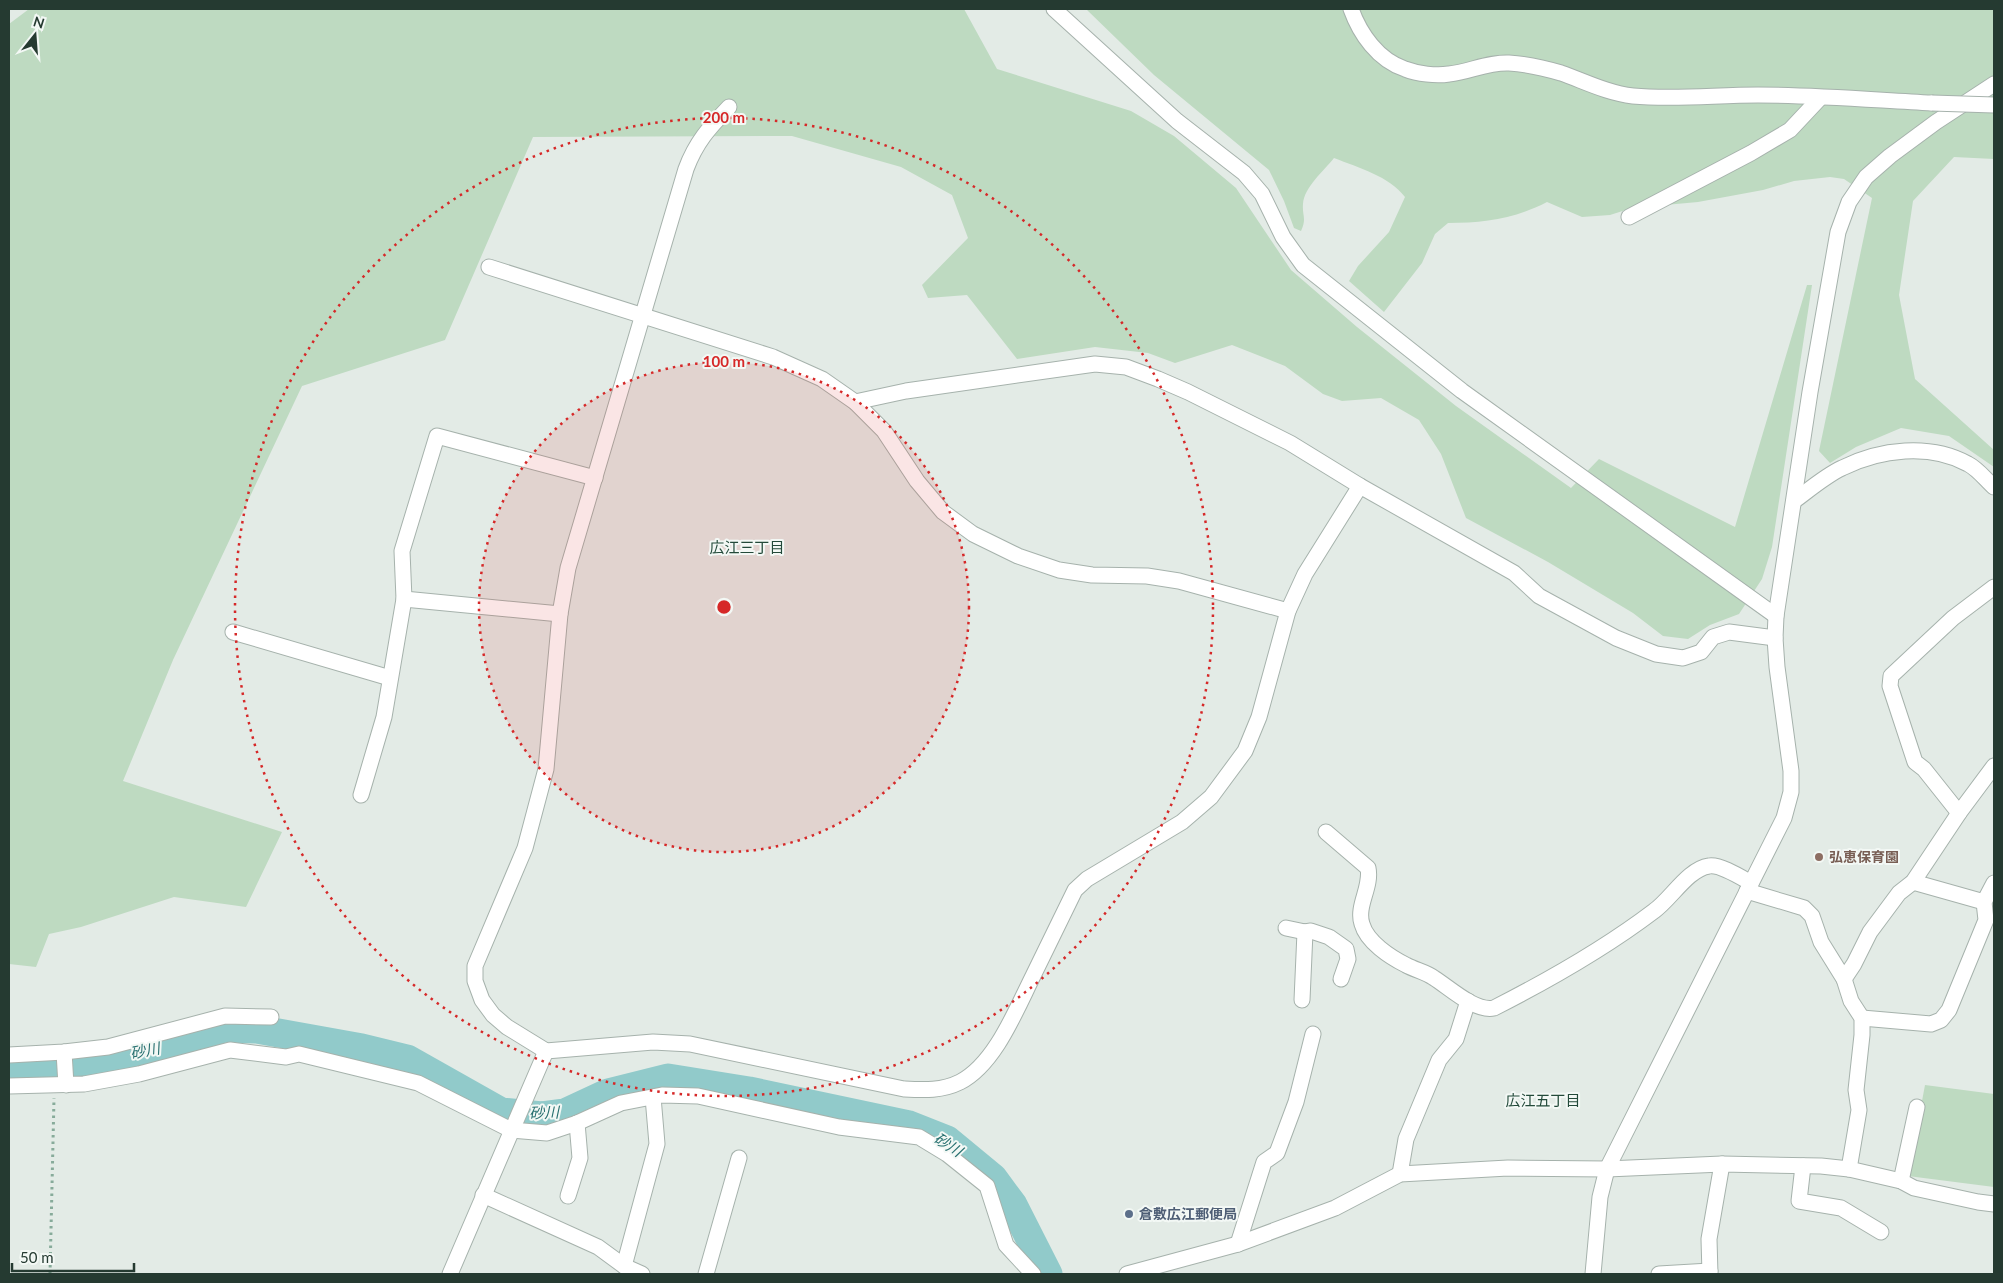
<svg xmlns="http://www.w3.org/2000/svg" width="2003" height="1283" font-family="Lato,'Noto Sans JP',sans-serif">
<rect width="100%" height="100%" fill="#e3ebe6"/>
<!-- green -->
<g fill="#bedac1">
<polygon points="29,9 964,9 997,69 1131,111 1174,136 1236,188 1291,270 1357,327 1456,406 1571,488 1599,459 1735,527 1807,285 1812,285 1772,547 1762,579 1739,614 1710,625 1688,639 1663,636 1633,613 1548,562 1466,518 1441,454 1419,420 1381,398 1342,401 1323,394 1285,366 1232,345 1175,363 1148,353 1095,347 1017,359 967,295 928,298 922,285 968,238 952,195 901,167 792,136 533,137 445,340 302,386 173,660 123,781 282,832 246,907 174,897 81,927 49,934 36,967 9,964 9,24"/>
<path d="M1086 9H1994V159L1954 157 1913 201 1899 295 1915 379 1994 450V467L1949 436 1901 428 1856 447 1830 463 1819 451 1872 198 1844 179 1830 177 1794 181 1763 190 1698 202 1632 208 1610 215 1582 217 1547 202C1514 219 1484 223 1448 223L1435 234 1422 263 1384 312 1349 281 1358 266 1389 232 1405 197C1389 176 1359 168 1334 158 1324 171 1304 187 1303 204 1302 216 1307 218 1301 231L1294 228 1284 201 1269 170 1154 75Z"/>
<polygon points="1925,1085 1994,1094 1994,1187 1908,1176"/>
</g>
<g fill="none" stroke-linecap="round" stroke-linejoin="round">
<!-- river -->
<polyline stroke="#91caca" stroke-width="29" points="9,1070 78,1065 168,1047 224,1028 256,1029 362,1048 407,1059 501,1112 542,1116 565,1113 608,1093 668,1078 749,1091 909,1125 947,1140 993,1178 1013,1205 1048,1274"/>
<!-- minor casing -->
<g stroke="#a6b2ac" stroke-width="17">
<g id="minor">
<polyline points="1054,9 1177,121 1244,173 1262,194 1283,237 1303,265 1462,391 1776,616"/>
<path d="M1351 9C1360 34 1378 60 1405 69 1418 74 1436 76 1449 74 1470 72 1487 62 1509 63 1526 64 1544 68 1561 73 1584 81 1607 93 1633 96 1674 100 1716 95 1758 95 1815 95 1874 100 1932 103"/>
<path d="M729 107C709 128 696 142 686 169L568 568 560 614 546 769 525 848 475 966V981L482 1000 493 1015 507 1027 546 1051 653 1042 690 1044 904 1089C924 1090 942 1091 960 1082 995 1064 1016 1010 1033 976 1047 947 1061 919 1075 890L1087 879 1182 822 1211 797 1245 751 1259 717 1288 611 1305 574 1360 486"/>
<polyline points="1629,217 1751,153 1790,130 1820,98"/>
<polyline points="489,267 773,357 822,379 855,402 884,431 917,481 943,512 973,534 1018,556 1059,570 1092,575 1147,576 1179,581 1288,611"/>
<polyline points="855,402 906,391 1095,364 1126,367 1158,379 1188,392 1290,443 1360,486 1514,573 1539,596 1616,638 1656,654 1683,658 1701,652 1713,637 1729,632 1775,638"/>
<path d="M1794 501C1809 490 1825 476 1842 468 1880 449 1930 443 1968 464 1978 469 1986 480 1994 487"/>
<polyline points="404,599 560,614"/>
<polyline points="233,632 390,678"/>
<polyline points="361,795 384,717 404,599 402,551 437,436 595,478"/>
<polyline points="1959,813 1924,769 1915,762 1890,686 1891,676 1953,618 1994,587"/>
<path d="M1326 832 1368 868C1372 887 1356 906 1362 924 1367 942 1390 957 1406 965 1415 970 1426 972 1434 978 1450 988 1475 1012 1494 1008 1549 980 1604 949 1654 911 1671 899 1688 869 1709 866 1720 864 1742 878 1751 883"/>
<polyline points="1913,882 1984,902"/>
<polyline points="1747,891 1804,908 1812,916 1821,942 1844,979 1851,1001 1862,1018 1862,1035 1856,1090 1859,1110 1849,1169"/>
<polyline points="1286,928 1305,932 1311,931 1329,937 1346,949 1348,959 1341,979"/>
<polyline points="1844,979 1854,964 1870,932 1899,893 1913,882 1959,813 1994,766"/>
<polyline points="1302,1000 1305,932"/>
<polyline points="1862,1018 1931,1024 1941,1020 1949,1010 1986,920 1984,902 1994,883"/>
<polyline points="64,1052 66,1085"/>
<polyline points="9,1055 64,1052 108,1047 225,1016 271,1017"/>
<polyline points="9,1086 84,1084 139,1074 230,1050 286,1057 299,1054 418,1083 511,1130 547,1133 577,1123 621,1103 662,1095 698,1096 839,1127 919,1137 947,1154 987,1186 1006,1245 1033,1274"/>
<polyline points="1803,1166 1799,1201 1841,1208 1881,1232"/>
<polyline points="1400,1174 1406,1139 1439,1060 1456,1039 1468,1001"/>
<polyline points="1901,1181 1917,1107"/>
<polyline points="483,1195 598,1247 624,1266 642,1274"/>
<polyline points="568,1196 580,1158 577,1123"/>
<polyline points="1238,1244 1264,1162 1277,1153 1296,1102 1313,1034"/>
<polyline points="624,1266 657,1144 653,1097"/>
<polyline points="450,1274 546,1051"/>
<polyline points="706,1274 739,1158"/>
<polyline points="1127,1274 1238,1244 1335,1208 1400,1174 1508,1168 1607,1169 1722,1164 1821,1166 1849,1169 1901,1181 1914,1188 1978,1202 1994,1204"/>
<polyline points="1593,1274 1600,1197 1607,1169 1784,818 1791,792 1791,771 1777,667 1775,638 1776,616 1810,392 1838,232 1849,202 1866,177 1890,156 1936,122 1994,84"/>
<polyline points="1659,1274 1710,1271"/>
<polyline points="1710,1274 1709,1239 1722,1164"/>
</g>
</g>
<!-- path -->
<polyline stroke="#87ab9a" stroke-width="3" stroke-dasharray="2.5 4" stroke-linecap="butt" points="50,1274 54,1098"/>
<!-- minor -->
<use href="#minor" stroke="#fff" stroke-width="15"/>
<!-- minor-bridge casing -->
<g stroke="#a6b2ac" stroke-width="17" stroke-linecap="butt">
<polyline id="minor-bridge" points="1932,103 1994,105"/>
</g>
<!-- minor-bridge -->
<use href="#minor-bridge" stroke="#fff" stroke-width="15"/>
</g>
<!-- distance rings -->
<circle cx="724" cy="607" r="245" fill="#d62828" fill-opacity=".12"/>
<g fill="none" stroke="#d62828" stroke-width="2.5" stroke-dasharray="2.5 5">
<circle cx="724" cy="607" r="245"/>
<circle cx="724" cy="607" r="489"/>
</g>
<!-- markers -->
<circle fill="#8d6e63" stroke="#f3f8f5" stroke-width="2" cx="1819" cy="857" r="5"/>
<circle fill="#5c6f8a" stroke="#f3f8f5" stroke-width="2" cx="1129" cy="1214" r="5"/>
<g text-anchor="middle" stroke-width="4" stroke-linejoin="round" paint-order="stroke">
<!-- education labels -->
<g font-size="14" font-weight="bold" fill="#785e54" stroke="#f3f8f5" text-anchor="start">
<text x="1829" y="862">弘恵保育園</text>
</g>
<!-- service labels -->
<g font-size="14" font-weight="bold" fill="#4e5e75" stroke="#f3f8f5" text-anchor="start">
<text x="1139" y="1219">倉敷広江郵便局</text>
</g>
<!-- neighbourhood labels -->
<g font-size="15" fill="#234a3a" stroke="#f3f8f5">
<text x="747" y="553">広江三丁目</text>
<text x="1543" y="1106">広江五丁目</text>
</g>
<!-- water labels -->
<g font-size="15" font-style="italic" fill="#266f6f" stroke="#f3f8f5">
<text transform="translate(145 1051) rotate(-11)" y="5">砂川</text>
<text transform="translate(544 1113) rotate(-2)" y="5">砂川</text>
<text transform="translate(948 1145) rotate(32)" y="5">砂川</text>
</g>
</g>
<circle cx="724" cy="607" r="8" fill="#d62828" stroke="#f3f8f5" stroke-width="2.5"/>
<g font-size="15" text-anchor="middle" font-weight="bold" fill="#d62828" stroke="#f3f8f5" stroke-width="4" stroke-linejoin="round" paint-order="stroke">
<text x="724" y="123">200 m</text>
<text x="724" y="367">100 m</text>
</g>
<!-- border -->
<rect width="2003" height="1283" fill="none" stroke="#253a31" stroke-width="20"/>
<!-- north arrow -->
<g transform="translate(35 35) rotate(17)" stroke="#f3f8f5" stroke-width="4" paint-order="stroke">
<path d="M0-4L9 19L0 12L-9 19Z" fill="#253a31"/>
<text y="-8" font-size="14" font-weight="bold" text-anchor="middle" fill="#253a31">N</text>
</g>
<!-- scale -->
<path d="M12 1263v8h122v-8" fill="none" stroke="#253a31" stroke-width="2.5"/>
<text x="20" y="1263" font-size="15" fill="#253a31" stroke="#f3f8f5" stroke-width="4" paint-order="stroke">50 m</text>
</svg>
